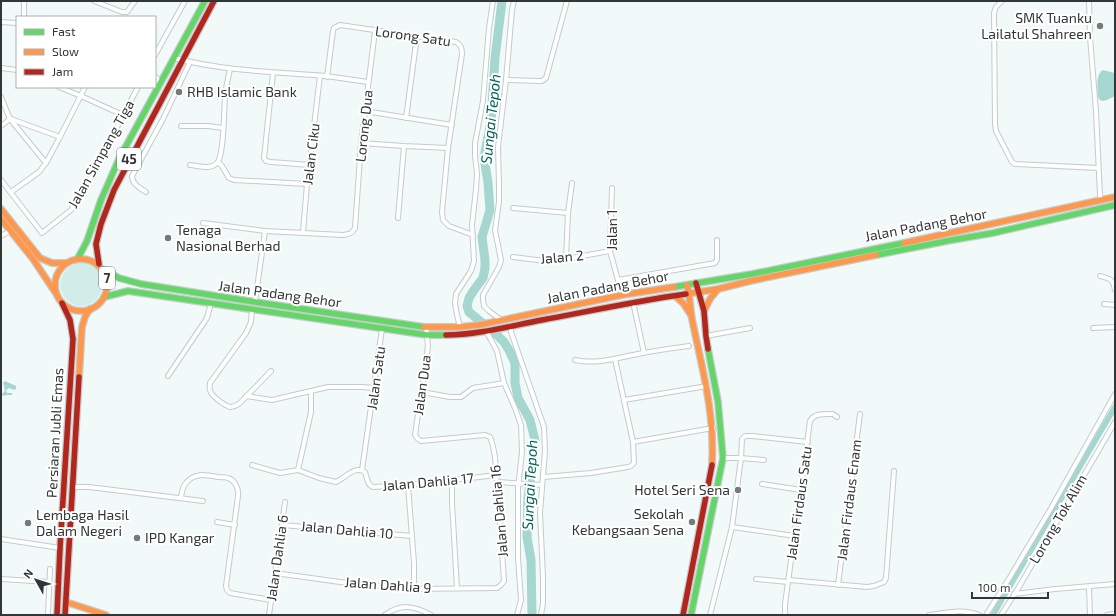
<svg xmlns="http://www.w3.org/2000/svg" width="1116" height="616" font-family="'Exo 2',sans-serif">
<rect width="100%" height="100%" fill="#f2faf9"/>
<!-- green -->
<path fill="#d2ede9" d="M82 261C113 266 106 309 78 306 73 305 68 302 65 298 53 283 65 264 82 261Z"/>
<!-- water -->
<g fill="#a6d6d0">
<path d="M1103 70 1115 73V96L1107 100 1102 101 1099 99 1098 96C1098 87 1095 75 1103 70Z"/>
<polygon points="5,381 16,386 16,389 14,390 9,388 6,390 7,393 12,393 12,395 7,395 3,396 2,394 5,391 4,386 3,383"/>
</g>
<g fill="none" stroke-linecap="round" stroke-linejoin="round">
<!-- canal -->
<polyline stroke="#a6d6d0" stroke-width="5.5" points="993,615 1115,407"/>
<!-- river -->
<polyline stroke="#a6d6d0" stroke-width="9" points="502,1 495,58 491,122 484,157 488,183 490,210 482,237 485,260 485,268 483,278 474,290 469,298 467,306 469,312 497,335 504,342 509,350 515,363 515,383 518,398 530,420 535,440 528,498 527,537 531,560 532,615"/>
<!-- street casing -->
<g stroke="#c5cbca" stroke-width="6">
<g id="street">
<polyline points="94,1 122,12 127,12 135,1"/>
<polyline points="1002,1 996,7 994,13 995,124 996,131 1012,162 1015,164 1098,168"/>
<polyline points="1089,1 1090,37 1096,111 1100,195 1101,200"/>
<polyline points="24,17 24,1"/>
<polyline points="1,22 17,23"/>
<polyline points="155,55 185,1"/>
<path d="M174 58C223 71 275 72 326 76 340 78 354 80 368 82"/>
<polyline points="1,68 17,70"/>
<polyline points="273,73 264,158 266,161 271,162 310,165"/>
<polyline points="155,76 157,78 159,84"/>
<path d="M327 77 333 31 334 28 340 25 456 42C461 45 462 48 462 54L448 148 442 212 443 220 449 226 473 235"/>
<polyline points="506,80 539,81 542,81 546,78 567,1"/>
<polyline points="59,87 81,96 123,115"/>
<polyline points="1,97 10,119 46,163"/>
<polyline points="365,111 452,125"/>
<polyline points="406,118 417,36"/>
<polyline points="11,119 60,137"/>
<polyline points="1,126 10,119"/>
<polyline points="181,126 208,126 223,128"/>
<polyline points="361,143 404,146 448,148"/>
<polyline points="218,162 222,166 229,178 234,180 307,184"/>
<path d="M190 165C200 166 210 170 217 163 224 157 224 108 225 96 226 87 228 78 230 69"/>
<polyline points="1,180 42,233 71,210 92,175 138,87"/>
<polyline points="612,188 610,251 622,295"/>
<polyline points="11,192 39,172 46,163 60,137 85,87"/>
<path d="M146 192C140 188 132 184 132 176L163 119 190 62"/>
<polyline points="513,208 568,213"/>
<polyline points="398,218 404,146"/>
<path d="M203 223 265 231 343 235C349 234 352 234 355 228L361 143 375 31"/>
<polyline points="303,232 307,184 320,76"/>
<polyline points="1,236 10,231"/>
<polyline points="513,257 545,261 566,259 610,251"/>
<polyline points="566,259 568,213 572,183"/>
<path d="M1100 276C1111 279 1113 279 1115 290"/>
<polyline points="618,280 715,263 717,260 717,240"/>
<polyline points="255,302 265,231"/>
<polyline points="633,302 644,353"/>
<polyline points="1104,304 1115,305"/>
<path d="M252 309 251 322 246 333 210 383C210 386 209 388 210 390 211 396 224 405 230 407 234 407 237 405 240 403L271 371"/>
<polyline points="501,320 489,311 484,306 483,300 483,295 499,267 501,260 495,230 499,202 499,184 498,147 506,80 512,10 514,1"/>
<polyline points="511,326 511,332 544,427 545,451 540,513 543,577 543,603 541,615"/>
<polyline points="460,327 457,315 455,303 456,294 471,271 474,261 472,225 476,189 477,174 475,156 475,143 483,101 489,28 493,1"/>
<polyline points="1093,328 1115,327"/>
<polyline points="486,331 497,351 504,383 515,408 521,425 522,452 518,488 518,558 521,600 517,615"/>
<polyline points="706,336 750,328"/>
<path d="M575 360C597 365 621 357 643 353 658 350 674 348 689 346"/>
<polyline points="168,376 207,318 211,303"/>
<polyline points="422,392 450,397 461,397 473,388 504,383"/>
<polyline points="246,396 272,400 328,387 362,387 374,388"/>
<polyline points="624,400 707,386"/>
<polyline points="633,442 713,428"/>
<polyline points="723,458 741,458 764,460"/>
<path d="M252 465 280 473 298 470 319 478 336 482C345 478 355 465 365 472 367 477 367 485 373 487L408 485 497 475"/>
<polyline points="298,470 311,412 311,391"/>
<polyline points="362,470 382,329"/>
<polyline points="543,477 591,473 628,467 631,466 634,463 633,442 615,359"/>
<polyline points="452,480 452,503 457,588"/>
<polyline points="497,482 542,485"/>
<polyline points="762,484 801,490"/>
<polyline points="408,485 414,563 414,589"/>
<polyline points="73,487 89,487 203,501"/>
<path d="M181 497C182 492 182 487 186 483 194 472 207 475 218 477 221 477 225 477 228 478 235 480 239 489 238 496L226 586 227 590 230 593 271 600"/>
<polyline points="217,522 235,525"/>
<polyline points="282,525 412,536"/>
<polyline points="732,527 795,536"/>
<polyline points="1,539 60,548"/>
<path d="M275 573 340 582 414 589 497 588 501 585 504 581C502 549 500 517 497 486 496 470 496 452 490 437L485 435 421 441 418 439 415 435 428 346 426 327"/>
<polyline points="1,579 49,582"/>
<polyline points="756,579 788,582"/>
<polyline points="789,580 867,587 874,586 884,582 886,578 894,471"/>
<polyline points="838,585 860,414"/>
<polyline points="1089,587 1090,615"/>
<polyline points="1014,594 1055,589 1115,584"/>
<polyline points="48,615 50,569"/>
<polyline points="269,615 285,502"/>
<path d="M385 615C401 603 415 606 431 615"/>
<polyline points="710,615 732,527 741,458 742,439 745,436 752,436 808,442"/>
<path d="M785 615V604L810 421C814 413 825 414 833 414L837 417"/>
<path d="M929 615C944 613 965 608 979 615"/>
<polyline points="986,615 1010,577 1050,510 1115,394"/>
<polyline points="1001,615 1016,592 1115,422"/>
<polyline points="1107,615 1115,614"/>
</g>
</g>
<!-- fast casing -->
<g stroke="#c5cbca" stroke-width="8">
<g id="fast">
<polyline points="876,255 952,240 993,233 1115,205"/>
<polyline points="78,258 87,241 101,200 119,159 205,1"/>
<polyline points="104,270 119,278 141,284 255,302 424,327"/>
<polyline points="674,287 752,274 904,243"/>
<polyline points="104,297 128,291 427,335 446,335"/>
<polyline points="691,615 723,458 718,402 708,349"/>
</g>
</g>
<!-- slow casing -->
<g stroke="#c5cbca" stroke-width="8">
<g id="slow">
<polyline points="1,209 40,258 52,263 66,263"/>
<polyline points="1,219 33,259 55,292"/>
<polyline points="904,243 1115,197"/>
<circle cx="81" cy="285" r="26"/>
<path d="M687 285C690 296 690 307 692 319 702 368 715 413 712 465"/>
<polyline points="686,294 718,289 750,281 876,255"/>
<polyline points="675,296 683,303 691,315"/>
<polyline points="704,311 710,299 718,289"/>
<polyline points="424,327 460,327 479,325 622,295 674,287"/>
<polyline points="79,377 82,327 85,317 90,309"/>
<polyline points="66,602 106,615"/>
</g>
</g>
<!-- jam casing -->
<g stroke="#c5cbca" stroke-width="8">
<g id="jam">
<polyline points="99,264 96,244 101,224 114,190 214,1"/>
<polyline points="696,283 704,311 706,336 708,349"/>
<path d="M446 335C478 335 510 326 542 320 590 311 637 301 686 294"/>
<polyline points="57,615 60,548 73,339 70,320 62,303"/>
<polyline points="65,615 79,377"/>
<polyline points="683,615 712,465"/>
</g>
</g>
<!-- street -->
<use href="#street" stroke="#fdfefe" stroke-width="4"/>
<!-- fast -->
<use href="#fast" stroke="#63d668" stroke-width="5.5"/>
<!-- slow -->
<use href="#slow" stroke="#ff974d" stroke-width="5.5"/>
<!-- jam -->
<use href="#jam" stroke="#b3261e" stroke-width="5.5"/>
</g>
<!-- markers -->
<g fill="#757b7a" stroke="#fff" stroke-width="1.5">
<circle cx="1100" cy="26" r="4"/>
<circle cx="179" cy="92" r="4"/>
<circle cx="168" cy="238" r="4"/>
<circle cx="738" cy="490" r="4"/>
<circle cx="692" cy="522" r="4"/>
<circle cx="28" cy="523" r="4"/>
<circle cx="137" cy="538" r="4"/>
</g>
<g text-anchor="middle" stroke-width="4" stroke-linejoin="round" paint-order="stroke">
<!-- shield labels -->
<g fill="#fff" stroke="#6f7372" stroke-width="1">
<rect x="117" y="148" width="24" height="22" rx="3"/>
<rect x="99" y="267" width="16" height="22" rx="3"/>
</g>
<g font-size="13" font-weight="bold" fill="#313736">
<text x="129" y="164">45</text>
<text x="107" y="283">7</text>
</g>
<!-- poi labels -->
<g font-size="14" fill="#313736" stroke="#fff" text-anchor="start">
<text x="1092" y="23" text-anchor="end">SMK Tuanku<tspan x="1092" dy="16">Lailatul Shahreen</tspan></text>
<text x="187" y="97">RHB Islamic Bank</text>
<text x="176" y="235">Tenaga<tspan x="176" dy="16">Nasional Berhad</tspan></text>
<text x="730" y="495" text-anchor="end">Hotel Seri Sena</text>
<text x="684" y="519" text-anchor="end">Sekolah<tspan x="684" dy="16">Kebangsaan Sena</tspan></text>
<text x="36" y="520">Lembaga Hasil<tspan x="36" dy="16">Dalam Negeri</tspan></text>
<text x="145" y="543">IPD Kangar</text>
</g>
<!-- street labels -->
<g font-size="14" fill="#313736" stroke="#fff">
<text transform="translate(413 36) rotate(8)" y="5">Lorong Satu</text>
<text transform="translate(364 126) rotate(-84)" y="5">Lorong Dua</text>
<text transform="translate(101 154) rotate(-61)" y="5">Jalan Simpang Tiga</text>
<text transform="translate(311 154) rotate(-83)" y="5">Jalan Ciku</text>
<text transform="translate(926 225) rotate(-11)" y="5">Jalan Padang Behor</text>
<text transform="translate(612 230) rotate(-90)" y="5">Jalan 1</text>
<text transform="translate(562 257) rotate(-5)" y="5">Jalan 2</text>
<text transform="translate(608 287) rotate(-11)" y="5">Jalan Padang Behor</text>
<text transform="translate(280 294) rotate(8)" y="5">Jalan Padang Behor</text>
<text transform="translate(376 378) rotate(-82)" y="5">Jalan Satu</text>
<text transform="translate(422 385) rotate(-82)" y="5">Jalan Dua</text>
<text transform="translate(55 433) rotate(-87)" y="5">Persiaran Jubli Emas</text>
<text transform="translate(428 482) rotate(-5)" y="5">Jalan Dahlia 17</text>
<text transform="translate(849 500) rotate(-83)" y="5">Jalan Firdaus Enam</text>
<text transform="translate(799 503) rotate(-82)" y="5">Jalan Firdaus Satu</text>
<text transform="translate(499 511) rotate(-95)" y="5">Jalan Dahlia 16</text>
<text transform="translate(1058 519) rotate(-60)" y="5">Lorong Tok Alim</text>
<text transform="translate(347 530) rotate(5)" y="5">Jalan Dahlia 10</text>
<text transform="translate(277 558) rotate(-82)" y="5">Jalan Dahlia 6</text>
<text transform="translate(388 585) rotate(4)" y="5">Jalan Dahlia 9</text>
</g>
<!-- water labels -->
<g font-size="15" font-style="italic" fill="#00625a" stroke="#fff">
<text transform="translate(491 119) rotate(-84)" y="5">Sungai Tepoh</text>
<text transform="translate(530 485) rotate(-87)" y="5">Sungai Tepoh</text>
</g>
</g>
<!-- border -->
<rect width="1116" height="616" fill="none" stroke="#313736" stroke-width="4"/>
<!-- legend -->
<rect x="16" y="16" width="140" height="72" fill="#ffffff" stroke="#adafaf"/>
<rect x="24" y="29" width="20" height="6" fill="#63d668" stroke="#adafaf"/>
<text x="52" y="36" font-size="12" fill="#313736">Fast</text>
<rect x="24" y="49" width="20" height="6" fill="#ff974d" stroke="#adafaf"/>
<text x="52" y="56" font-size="12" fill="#313736">Slow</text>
<rect x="24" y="69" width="20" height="6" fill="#b3261e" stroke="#adafaf"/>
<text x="52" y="76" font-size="12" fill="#313736">Jam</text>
<!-- north arrow -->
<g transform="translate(36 580) rotate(309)" stroke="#ffffff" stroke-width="3" paint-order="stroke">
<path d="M0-3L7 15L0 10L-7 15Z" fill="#313736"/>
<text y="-6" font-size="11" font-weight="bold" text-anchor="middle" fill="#313736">N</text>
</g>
<!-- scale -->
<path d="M972 592v6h76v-6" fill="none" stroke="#313736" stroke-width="2"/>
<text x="978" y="592" font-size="12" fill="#313736" stroke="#ffffff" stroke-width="3" paint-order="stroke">100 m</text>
</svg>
